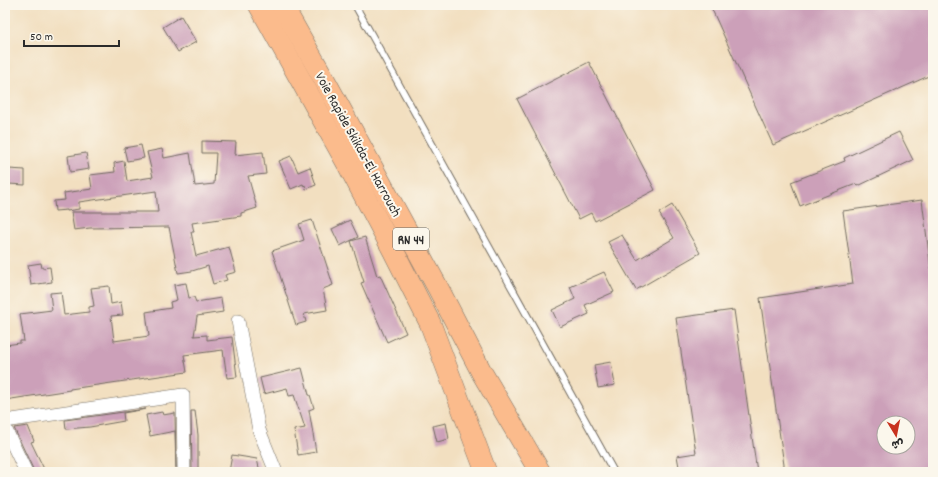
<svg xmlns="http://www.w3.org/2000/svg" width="938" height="477" font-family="Dekko,'Playpen Sans Arabic',sans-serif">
<rect width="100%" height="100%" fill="#fbf7ec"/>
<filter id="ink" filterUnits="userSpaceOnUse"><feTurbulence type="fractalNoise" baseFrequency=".025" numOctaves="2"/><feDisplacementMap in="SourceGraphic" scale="8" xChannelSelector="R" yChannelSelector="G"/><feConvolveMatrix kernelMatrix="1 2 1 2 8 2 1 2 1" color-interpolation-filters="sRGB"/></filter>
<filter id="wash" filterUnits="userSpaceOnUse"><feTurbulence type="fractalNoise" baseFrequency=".012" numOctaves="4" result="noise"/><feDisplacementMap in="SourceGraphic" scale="16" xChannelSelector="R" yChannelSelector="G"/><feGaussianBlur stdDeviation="0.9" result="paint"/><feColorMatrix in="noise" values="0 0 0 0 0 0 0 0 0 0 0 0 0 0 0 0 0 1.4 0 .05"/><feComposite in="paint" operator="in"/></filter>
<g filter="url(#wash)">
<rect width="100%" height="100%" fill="#f2dfc0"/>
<g id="blocks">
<!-- building -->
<g fill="#cca0b9" fill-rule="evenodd">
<polygon points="710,5 933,5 933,74 773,145"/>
<polygon points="181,16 196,42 178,52 163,27"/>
<polygon points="589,62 655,190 595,221 591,213 579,219 517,99"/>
<polygon points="899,132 913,160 858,186 856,184 800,206 791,182 845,161 844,158"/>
<polygon points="202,141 236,142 235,155 263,152 266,174 248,176 257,208 241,213 241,216 192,223 194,232 191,232 196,256 229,247 236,272 225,275 227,280 213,284 208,266 192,271 178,273 169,227 90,228 74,230 71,212 158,212 156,191 79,202 79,209 67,211 67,210 55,211 54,201 65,200 64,193 92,189 90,175 115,172 114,163 124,161 127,181 153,177 147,152 162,149 164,158 190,153 195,186 214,184 216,153 202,153"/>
<polygon points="141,145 144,158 127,161 124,148"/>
<polygon points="86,153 89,169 70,172 68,156"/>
<polygon points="291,156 298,172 310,167 316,185 306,189 305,185 304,186 303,184 291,189 279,161"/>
<polygon points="9,169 25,170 25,185 9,184"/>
<path d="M922 200 933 285V472H785L760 298 853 284 843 211ZM884 423H908V447H884Z"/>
<polygon points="672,205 700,253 636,290 608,242 622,235 637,260 674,238 659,213"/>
<polygon points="312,220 333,285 323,289 327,310 304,314 306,322 296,325 272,251 304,240 299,224"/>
<polygon points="350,220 358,237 340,246 332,229"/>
<polygon points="365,237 377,276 380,275 406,333 387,342 361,283 364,282 351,241"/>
<polygon points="41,263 42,268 50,267 52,282 31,285 28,265"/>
<polygon points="604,272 614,292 585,305 589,314 560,327 552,310 575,299 570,287"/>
<polygon points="186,283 189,298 194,297 196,302 221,298 223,312 197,316 194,336 207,335 207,340 232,337 237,377 227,378 223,350 184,355 187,372 70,389 70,390 5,400 5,345 20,343 20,341 24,341 20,314 52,310 50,293 61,292 64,315 89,312 89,307 94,306 91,288 109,286 111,304 121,302 123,315 111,316 114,341 149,336 146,312 171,308 170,302 177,300 174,285"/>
<polygon points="734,310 757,472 680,472 677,456 696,453 676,318"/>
<polygon points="611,362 615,385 598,388 594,365"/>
<polygon points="302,368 309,395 310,395 314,408 309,410 316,452 298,455 294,430 305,428 294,395 289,396 287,388 264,394 260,378"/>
<polygon points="146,409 123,413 124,421 90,427 66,429 65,420"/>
<polygon points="191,411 195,411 198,435 198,472 192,472"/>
<polygon points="162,412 163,415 175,413 176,468 175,431 150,436 146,415"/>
<polygon points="446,423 449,439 437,442 433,426"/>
<polygon points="28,426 34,441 31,442 44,469 37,472 34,472 33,469 14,428"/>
<polygon points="232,455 257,459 260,472 229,472"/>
</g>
</g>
</g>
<g filter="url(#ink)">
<use href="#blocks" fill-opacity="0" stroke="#716a5f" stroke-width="1"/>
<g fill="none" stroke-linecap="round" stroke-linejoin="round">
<!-- service casing -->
<g stroke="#716a5f" stroke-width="8">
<polyline id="service" points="355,5 614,472"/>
</g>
<!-- minor casing -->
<g stroke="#716a5f" stroke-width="14">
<g id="minor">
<polyline points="238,321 259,430 276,472"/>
<polyline points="5,421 183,395 184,472"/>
<polyline points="5,428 26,472"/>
</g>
</g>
<!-- trunk casing -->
<g stroke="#716a5f" stroke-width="22">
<g id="trunk">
<polyline points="259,5 348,165 393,250 430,323 486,472"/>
<polyline points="282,5 323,77 438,288 482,373 540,472"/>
</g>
</g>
<!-- service -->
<use href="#service" stroke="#fff" stroke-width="6"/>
<!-- minor -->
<use href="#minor" stroke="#fff" stroke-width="13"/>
<!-- trunk -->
<use href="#trunk" stroke="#fbbb8c" stroke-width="21"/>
</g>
</g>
<g text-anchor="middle" stroke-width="4" stroke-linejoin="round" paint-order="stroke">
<!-- shield labels -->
<rect fill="#fbf7ec" stroke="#696865" stroke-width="1" x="393" y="228" width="36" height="22" rx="3"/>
<g font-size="13" font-weight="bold" fill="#2b2b2b">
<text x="411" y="244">RN 44</text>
</g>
<!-- street labels -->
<g font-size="14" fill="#2b2b2b" stroke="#fbf7ec">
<text transform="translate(359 144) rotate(61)" y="5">Voie Rapide Skikda-El Harrouch</text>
</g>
</g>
<!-- margin -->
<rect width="938" height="477" fill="none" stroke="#fbf7ec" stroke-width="20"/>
<!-- north arrow -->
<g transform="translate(896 435) rotate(170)"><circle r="19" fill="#fbf7ec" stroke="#a8a59f"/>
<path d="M0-3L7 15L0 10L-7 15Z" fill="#c8321e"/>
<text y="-6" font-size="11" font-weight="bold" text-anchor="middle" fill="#2b2b2b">ش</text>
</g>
<!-- scale -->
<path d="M24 40v6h95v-6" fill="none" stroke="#2b2b2b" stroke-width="2"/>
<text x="30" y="40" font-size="12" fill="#2b2b2b" stroke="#fbf7ec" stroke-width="3" paint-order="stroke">50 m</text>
</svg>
